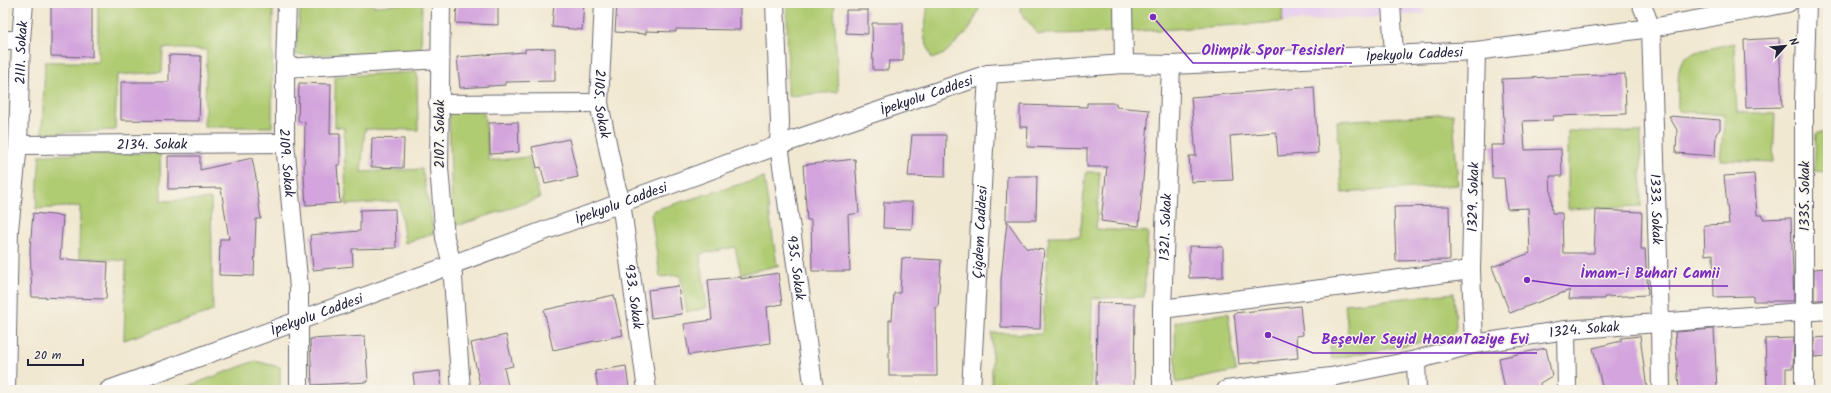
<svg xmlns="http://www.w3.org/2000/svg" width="1831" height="393" font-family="Kalam,sans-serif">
<rect width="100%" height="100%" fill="#f7f3e8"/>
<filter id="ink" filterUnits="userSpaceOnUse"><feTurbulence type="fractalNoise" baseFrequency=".025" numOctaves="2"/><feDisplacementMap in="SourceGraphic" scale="8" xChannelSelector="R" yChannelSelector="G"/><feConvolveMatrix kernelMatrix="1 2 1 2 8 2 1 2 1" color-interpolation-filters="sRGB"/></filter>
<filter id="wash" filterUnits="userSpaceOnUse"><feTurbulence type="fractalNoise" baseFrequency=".012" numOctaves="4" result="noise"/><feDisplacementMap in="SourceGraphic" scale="16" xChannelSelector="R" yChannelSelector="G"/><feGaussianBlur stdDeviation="0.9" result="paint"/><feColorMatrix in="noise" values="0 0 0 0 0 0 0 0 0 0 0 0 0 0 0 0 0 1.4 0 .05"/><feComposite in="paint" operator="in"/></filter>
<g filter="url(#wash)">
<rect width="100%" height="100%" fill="#f1e8d1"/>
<!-- built -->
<polygon fill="#e9d2ed" points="1283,3 1425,3 1424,14 1282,22"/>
<!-- green -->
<g fill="#b0cc73" stroke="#697757">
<polygon points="98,3 273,3 272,127 204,127 207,50 163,48 162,72 117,75 115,130 42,134 45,62 98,62"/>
<polygon points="301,3 372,3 373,6 422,3 421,53 295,55"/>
<polygon points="787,3 834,3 838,92 788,96"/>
<polygon points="928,3 982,3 969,30 944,54 932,59 924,36"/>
<path d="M1021 3H1283L1282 22C1201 27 1120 34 1038 34L1020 11Z"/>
<path d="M1734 43 1737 112 1775 114 1773 162 1720 160 1725 115 1678 111C1677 50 1677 56 1734 43Z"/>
<polygon points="417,72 418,130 365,129 361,172 422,169 434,233 405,243 399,201 346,205 344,128 335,127 335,76"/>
<polygon points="449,109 484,112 489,161 528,157 540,198 463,224 455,225 452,218"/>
<polygon points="1453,114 1458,185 1342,193 1337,121"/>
<polygon points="1568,131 1641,132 1641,206 1568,209"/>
<polygon points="1816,133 1828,133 1828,172 1814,171"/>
<polygon points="160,153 161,201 211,199 213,311 124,340 126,261 79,257 80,206 36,209 40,155"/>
<polygon points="1086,172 1100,172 1096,229 1148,232 1144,297 1092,298 1091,390 992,390 992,333 1042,334 1049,236 1080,236"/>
<polygon points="764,177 777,265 780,265 741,274 735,247 700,254 707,308 687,312 680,275 660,277 651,214 654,210"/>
<polygon points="1454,293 1456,326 1455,332 1448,337 1332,359 1330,347 1349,343 1345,304"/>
<polygon points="1228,313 1236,371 1176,383 1175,322"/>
<polygon points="255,361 280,367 280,390 178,390"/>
</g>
<g id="blocks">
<!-- building -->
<g fill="#d3a4dd">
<polygon points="51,3 92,3 92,57 51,56"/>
<polygon points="457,3 498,3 498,25 456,23"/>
<polygon points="554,3 584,3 582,30 552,27"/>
<polygon points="617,3 740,3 740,30 676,29 676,32 646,31 646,34 615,32"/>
<polygon points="846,10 868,10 868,34 846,33"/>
<polygon points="872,23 903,23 903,61 889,61 888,70 873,70"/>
<polygon points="1779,38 1782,107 1746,108 1744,40"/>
<polygon points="555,48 555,81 505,82 505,85 460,88 457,57 525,52 525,49"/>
<polygon points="169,55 201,56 199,121 121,120 121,82 169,82"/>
<polygon points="1625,74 1626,114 1553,116 1553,120 1523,121 1525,150 1561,149 1562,176 1550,176 1552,213 1562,213 1563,253 1594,253 1596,210 1642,212 1641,249 1645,249 1648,295 1604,297 1604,299 1569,299 1570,290 1510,313 1492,267 1530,253 1528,208 1507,209 1504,178 1492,178 1491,145 1505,145 1502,79"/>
<polygon points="299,83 331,84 330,134 340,134 340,165 337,165 340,203 306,205 304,176 305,122 298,121"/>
<polygon points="1314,87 1318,153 1278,156 1276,132 1230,136 1233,180 1191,182 1189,156 1196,156 1191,97"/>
<polygon points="1087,103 1116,103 1116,107 1149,110 1139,226 1101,221 1107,167 1087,167 1087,149 1027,147 1028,127 1020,127 1020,105 1087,107"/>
<polygon points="1669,116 1720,120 1720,129 1716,134 1715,156 1676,153 1677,130"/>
<polygon points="518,122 519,152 490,154 489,123"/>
<polygon points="912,135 946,135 945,177 908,176"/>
<polygon points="372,138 404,139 403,168 371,167"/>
<polygon points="569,139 578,177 545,184 541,167 537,168 532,147"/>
<polygon points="168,156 200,156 200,170 252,158 257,183 256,183 261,219 256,219 254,276 219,275 220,239 229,239 221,188 168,189"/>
<polygon points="855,159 859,213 848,215 850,271 812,271 811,220 807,220 803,165"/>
<polygon points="1754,174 1757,215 1763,215 1763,219 1791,218 1794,301 1753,301 1753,296 1714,297 1713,254 1705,255 1704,225 1729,224 1724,176"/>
<polygon points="1007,176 1037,176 1036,220 1006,220"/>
<polygon points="884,202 913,202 912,229 883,228"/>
<polygon points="1449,206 1450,260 1396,261 1394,207"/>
<polygon points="395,209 396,248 352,249 353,266 313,270 310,235 360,231 360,210"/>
<polygon points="33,213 63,216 60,259 108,262 106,299 32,297 30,249"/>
<polygon points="1007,221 1026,248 1044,250 1039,295 1041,295 1040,329 1001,328 1001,280"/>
<polygon points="1189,246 1223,247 1223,277 1189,278"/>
<polygon points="902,258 941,260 938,307 936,307 937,376 889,376 889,320 892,320 894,293 900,293"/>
<polygon points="1828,268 1828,300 1814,300 1814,269"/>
<polygon points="778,273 782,304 767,307 770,343 689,355 684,324 712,320 708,280 741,277 741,279"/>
<polygon points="678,286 682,314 651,318 648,290"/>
<polygon points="614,295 623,335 553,350 544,310"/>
<polygon points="1097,303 1135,304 1134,388 1096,387"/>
<polygon points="1300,306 1303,335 1296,336 1298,358 1239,364 1234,313"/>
<polygon points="1714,329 1717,390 1679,390 1675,332"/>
<polygon points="506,335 513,366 504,368 509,390 481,390 471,343"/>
<polygon points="365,336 368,382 312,385 310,339"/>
<polygon points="1640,336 1647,390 1603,390 1593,348 1621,341 1621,338"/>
<polygon points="1828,337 1828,356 1814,357 1814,338"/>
<polygon points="1794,338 1793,368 1786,368 1786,390 1767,390 1765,339"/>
<polygon points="1546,348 1552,376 1540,383 1541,390 1505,390 1499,358"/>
<polygon points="626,366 629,388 598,390 595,371"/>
<polygon points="440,371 442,390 415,390 413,374"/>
</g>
</g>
</g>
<g filter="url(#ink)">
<use href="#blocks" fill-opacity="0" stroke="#6a6770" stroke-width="1"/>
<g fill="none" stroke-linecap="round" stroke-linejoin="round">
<!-- minor casing -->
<g stroke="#6a6770" stroke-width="20">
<g id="minor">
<path id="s1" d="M287 3 285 68V143L299 288V390"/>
<polyline points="441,3 439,168 445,238 452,264 461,390"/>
<path id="s2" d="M604 3 599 103 615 182 621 202 647 390"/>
<path id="s3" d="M775 3 780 122 779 145 814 390"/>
<polyline points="1123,3 1124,64"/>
<polyline points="1391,3 1394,55"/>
<path id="s4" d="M1641 3 1651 28 1660 323 1661 390"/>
<polyline points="3,40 21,40"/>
<polyline points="285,68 440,59"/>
<polyline points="438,104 599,103"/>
<path id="s5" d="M18 145 285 143"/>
<polyline points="1162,309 1471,270"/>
<polyline points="1566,330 1567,390"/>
<path id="s6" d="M1474 344 1471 270 1476 51"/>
<polyline points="1416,360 1417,390"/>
<path id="s7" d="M6 390 9 230 18 145 21 40 24 3"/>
<path id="s8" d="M109 390 779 145 988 74 1124 64 1171 65 1476 51 1651 28 1788 3"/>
<path id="s9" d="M971 390 988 74"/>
<path id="s10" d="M1162 390V309L1171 65"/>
<path id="s11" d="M1226 390 1331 377 1416 360 1474 344 1566 330 1828 310"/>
<polyline points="1804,390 1804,98 1807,3"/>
</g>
</g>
<!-- minor -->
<use href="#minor" stroke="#fff" stroke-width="18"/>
</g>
</g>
<g text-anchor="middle" stroke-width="3" stroke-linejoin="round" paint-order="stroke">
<!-- street labels -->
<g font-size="14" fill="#22223b" stroke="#f7f3e8">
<text dy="5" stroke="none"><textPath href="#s7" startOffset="338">2111. Sokak</textPath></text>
<text dy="5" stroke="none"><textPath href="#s8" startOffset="1361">İpekyolu Caddesi</textPath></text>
<text dy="5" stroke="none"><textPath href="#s8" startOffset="869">İpekyolu Caddesi</textPath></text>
<text dy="5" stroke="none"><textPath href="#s2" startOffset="101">2105. Sokak</textPath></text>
<text transform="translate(439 134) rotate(-90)" y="5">2107. Sokak</text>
<text dy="5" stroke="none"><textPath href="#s5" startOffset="134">2134. Sokak</textPath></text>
<text dy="5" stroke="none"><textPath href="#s1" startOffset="160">2109. Sokak</textPath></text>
<text transform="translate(1804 196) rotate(-90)" y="5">1335. Sokak</text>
<text dy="5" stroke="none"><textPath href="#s6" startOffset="147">1329. Sokak</textPath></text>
<text dy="5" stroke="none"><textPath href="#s8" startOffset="545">İpekyolu Caddesi</textPath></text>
<text dy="5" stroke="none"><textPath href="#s4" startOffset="208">1333. Sokak</textPath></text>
<text dy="5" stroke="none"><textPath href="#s10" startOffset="163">1321. Sokak</textPath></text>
<text dy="5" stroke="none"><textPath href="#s9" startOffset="158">Çigdem Caddesi</textPath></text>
<text dy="5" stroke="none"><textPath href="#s3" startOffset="266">935. Sokak</textPath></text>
<text dy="5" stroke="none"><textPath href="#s2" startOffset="297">933. Sokak</textPath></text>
<text dy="5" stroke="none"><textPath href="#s8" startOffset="221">İpekyolu Caddesi</textPath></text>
<text dy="5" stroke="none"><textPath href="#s11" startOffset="364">1324. Sokak</textPath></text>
</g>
</g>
<!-- callouts -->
<path fill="none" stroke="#7b2cbf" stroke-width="1.5" d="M1153 17L1193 63H1352M1527 280L1572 286H1728M1268 335L1313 353H1537"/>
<g fill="#7b2cbf" stroke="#f7f3e8" stroke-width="1.5">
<circle cx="1153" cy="17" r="4"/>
<circle cx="1527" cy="280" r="4"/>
<circle cx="1268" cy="335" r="4"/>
</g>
<g font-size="15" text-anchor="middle" font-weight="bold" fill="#7b2cbf" stroke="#f7f3e8" stroke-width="3" stroke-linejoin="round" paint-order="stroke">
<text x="1273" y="55">Olimpik Spor Tesisleri</text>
<text x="1650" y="278">İmam-i Buhari Camii</text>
<text x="1425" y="344">Beşevler Seyid HasanTaziye Evi</text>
</g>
<!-- margin -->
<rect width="1831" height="393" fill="none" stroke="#f7f3e8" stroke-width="16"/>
<!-- north arrow -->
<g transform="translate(1785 46) rotate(63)" stroke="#f7f3e8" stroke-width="3" paint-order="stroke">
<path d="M0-3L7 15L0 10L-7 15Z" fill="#22223b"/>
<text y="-6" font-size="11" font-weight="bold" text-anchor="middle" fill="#22223b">N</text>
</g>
<!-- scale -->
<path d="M28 359v6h55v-6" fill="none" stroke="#22223b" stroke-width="2"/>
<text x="34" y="359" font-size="12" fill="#22223b" stroke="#f7f3e8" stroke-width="3" paint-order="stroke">20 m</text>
</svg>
